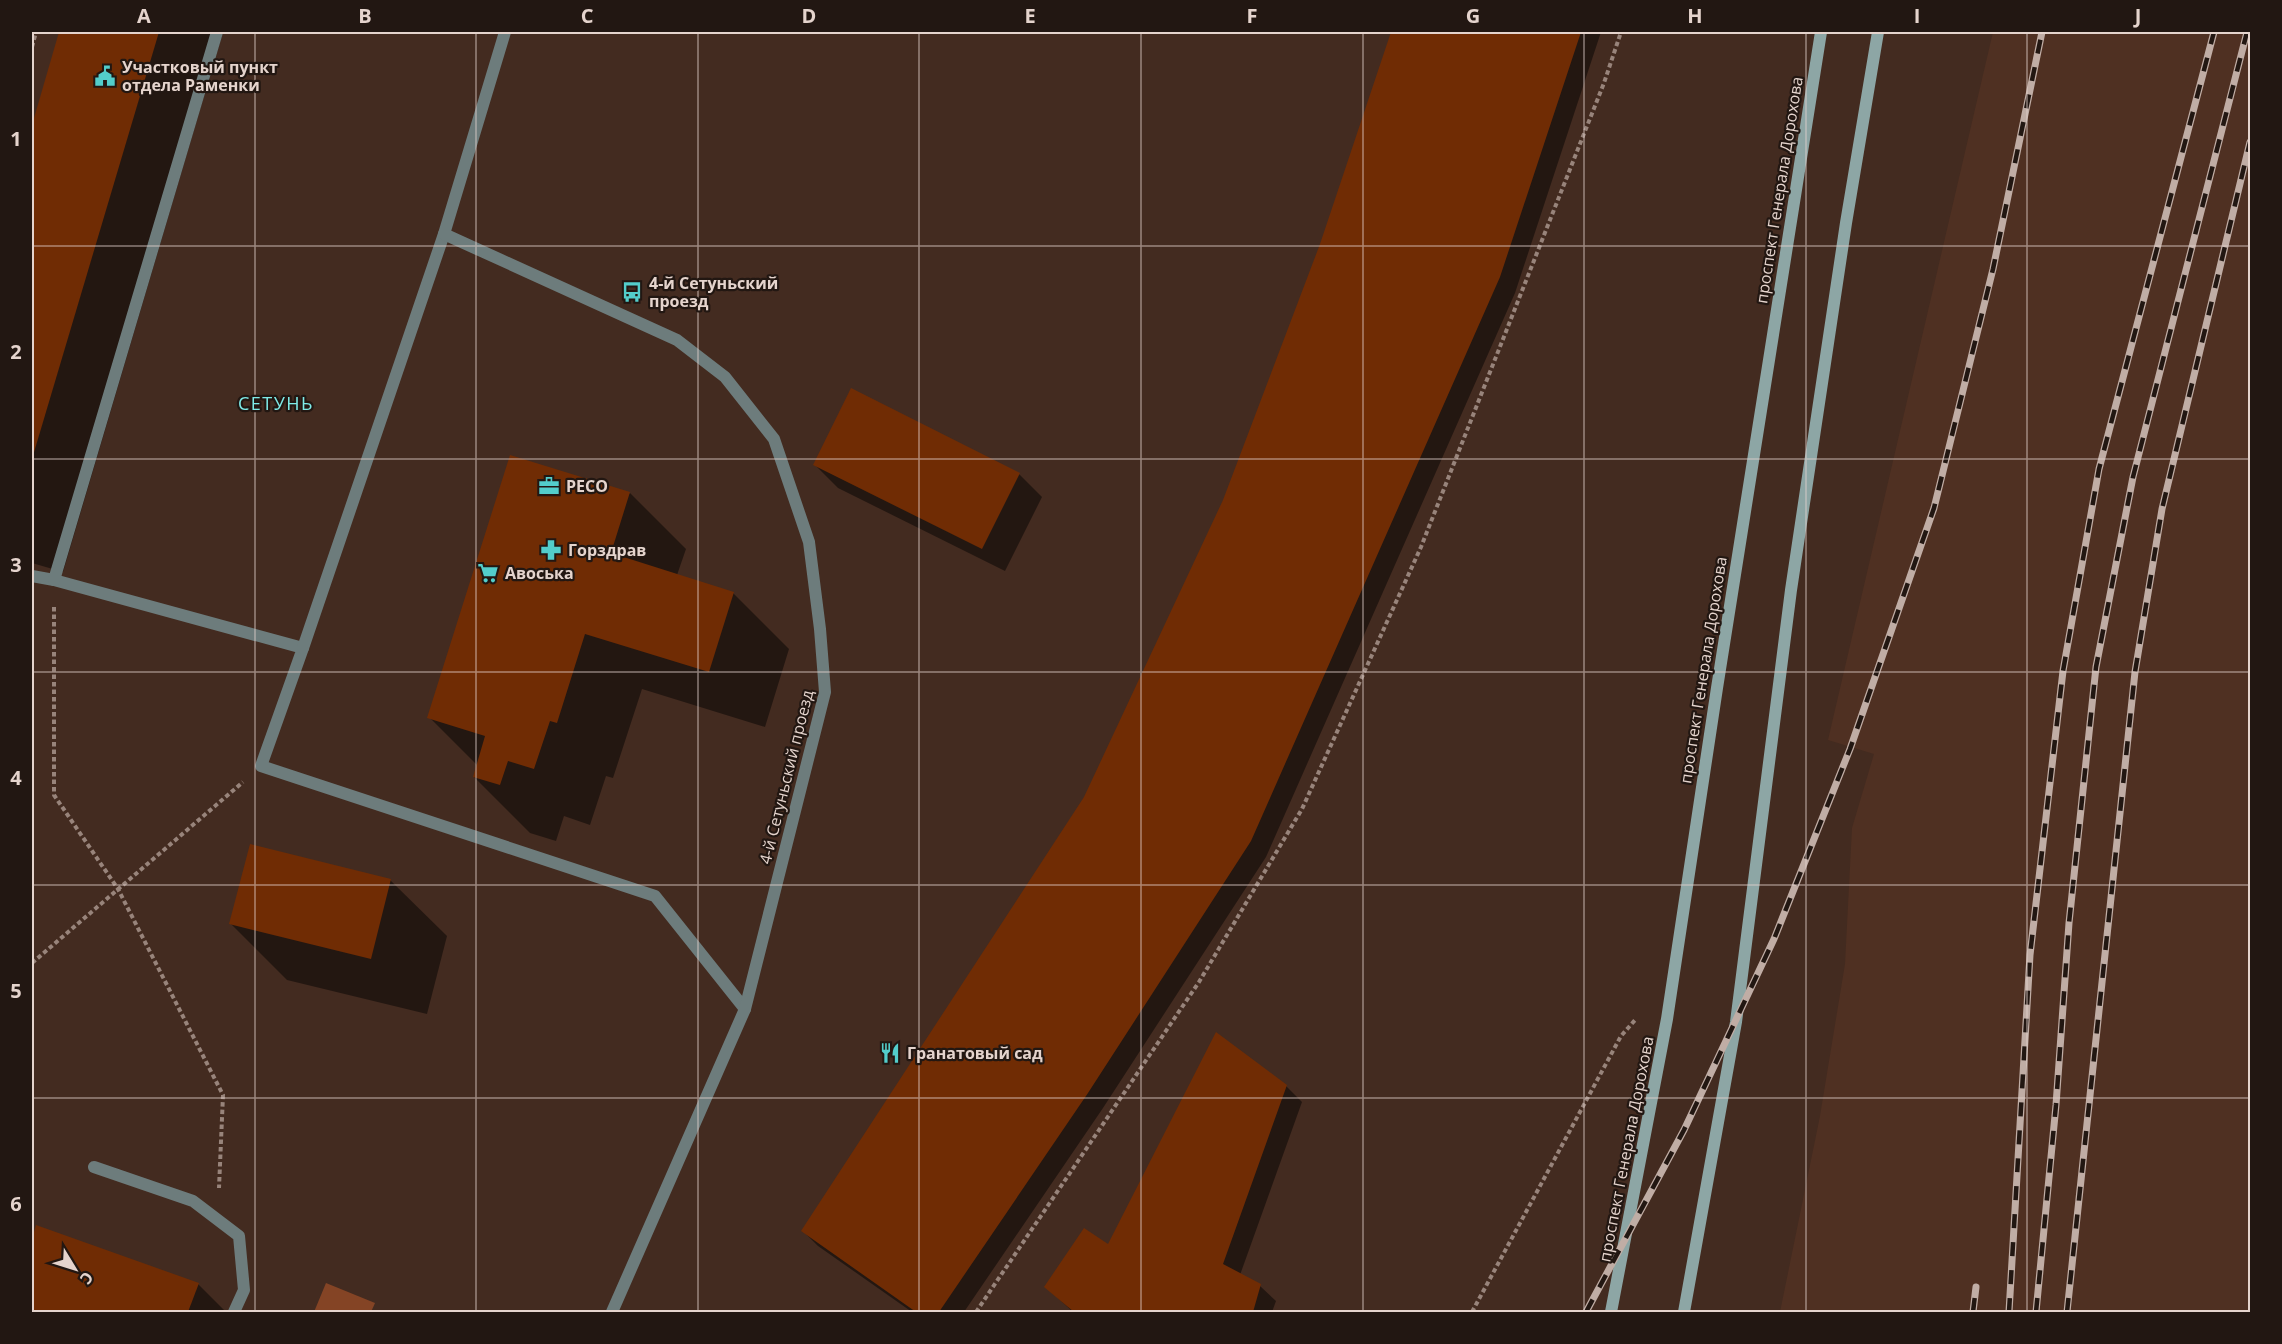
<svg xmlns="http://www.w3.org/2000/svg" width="2282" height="1344" font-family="'Open Sans',sans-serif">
<rect width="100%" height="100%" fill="#432b20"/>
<!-- built -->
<polygon fill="#4f3022" points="1993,32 2250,32 2250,1312 1780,1312 1820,1116 1845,964 1852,828 1874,754 1828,740"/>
<!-- green -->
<polygon fill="#844425" points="326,1283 375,1303 371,1312 314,1312"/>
<!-- shadow -->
<g fill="#0007">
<polygon points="61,32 223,32 63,572 32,563 32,130"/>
<polygon points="1393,32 1601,32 1515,293 1266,857 1103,1108 964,1312 912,1312 818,1246 803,1231 1085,797 1225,500 1321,244"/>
<polygon points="815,465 1019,474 1042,497 1005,571 838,488"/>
<polygon points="630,493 686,549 677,575 733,593 789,649 765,727 642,689 613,778 606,776 590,825 564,816 556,841 530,833 474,777 478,766 429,717"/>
<polygon points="390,880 447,936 427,1014 287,980 231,924"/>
<polygon points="1286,1086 1302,1102 1240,1275 1260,1286 1276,1301 1272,1312 1073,1312 1046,1287 1109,1247"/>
<polygon points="37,1227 198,1284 226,1312 32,1312 32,1244"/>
</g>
<!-- building -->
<g fill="#702c04">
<polygon points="59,32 159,32 32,459 32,125"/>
<polygon points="1391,32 1581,32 1500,277 1251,841 1088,1093 939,1312 916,1312 801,1231 1084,797 1223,500 1320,244"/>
<polygon points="851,388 1020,473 982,549 813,465"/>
<polygon points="510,455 630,492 611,553 734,592 709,672 585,634 557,723 550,721 534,769 508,761 500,785 473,777 485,736 427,718"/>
<polygon points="250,844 391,879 371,959 229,924"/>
<polygon points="1216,1032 1287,1085 1223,1264 1261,1284 1253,1312 1074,1312 1044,1287 1084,1228 1108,1244"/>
<polygon points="36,1225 199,1283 188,1312 32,1312 32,1239"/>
</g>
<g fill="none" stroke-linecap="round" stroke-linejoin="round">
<!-- path -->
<g stroke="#98847b" stroke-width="4" stroke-dasharray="4.5 3" stroke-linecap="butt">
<polyline points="32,47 36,32"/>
<polyline points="54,607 54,795 118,889 223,1095 219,1188"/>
<polyline points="32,963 243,782"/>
<polyline points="976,1312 1199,982 1302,809 1421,547 1604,83 1621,32"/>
<polyline points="1472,1312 1621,1036 1635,1020"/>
</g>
<!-- service -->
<g stroke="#6d7c7c" stroke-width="12">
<polyline points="32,576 54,580 303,648 261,766 655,896 745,1009"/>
<polyline points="54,580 217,32"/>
<polyline points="303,648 444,234"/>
<polyline points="94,1167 193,1201 239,1236 244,1290 234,1312"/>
</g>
<!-- minor -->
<polyline stroke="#6d7c7c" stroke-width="12" points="505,32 444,234 677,340 725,377 774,439 809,542 820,629 825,692 745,1009 612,1312"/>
<!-- secondary -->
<g stroke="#8da6a5" stroke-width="12">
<polyline points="1611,1312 1667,1019 1717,688 1821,32"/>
<polyline points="1684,1312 1736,1022 1791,590 1846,223 1878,32"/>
</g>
<!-- rail casing -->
<g stroke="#c0ada5" stroke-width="7">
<g id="rail">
<polyline points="1586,1312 1684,1130 1774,939 1850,749 1934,508 1993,269 2042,32"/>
<polyline points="1973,1312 1976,1287"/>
<polyline points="2009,1312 2030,955 2063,671 2099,469 2214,32"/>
<polyline points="2036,1312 2056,1105 2069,923 2096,667 2133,477 2247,32"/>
<polyline points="2067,1312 2135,672 2162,509 2250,142"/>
</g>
</g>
<!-- rail -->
<use href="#rail" stroke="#221712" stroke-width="4.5" stroke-dasharray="14" stroke-linecap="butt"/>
</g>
<!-- grid -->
<path fill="none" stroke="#e5d4cd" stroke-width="1.5" stroke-opacity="0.55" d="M255 32V1312M476 32V1312M698 32V1312M919 32V1312M1141 32V1312M1363 32V1312M1584 32V1312M1806 32V1312M2027 32V1312M32 246H2250M32 459H2250M32 672H2250M32 885H2250M32 1098H2250"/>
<!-- icons -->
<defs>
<g id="civic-bare" transform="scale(1.62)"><path d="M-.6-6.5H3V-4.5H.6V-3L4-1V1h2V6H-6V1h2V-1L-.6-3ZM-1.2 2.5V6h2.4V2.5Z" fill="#53cdcb" stroke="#221712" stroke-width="2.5" paint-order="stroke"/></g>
<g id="bus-bare" transform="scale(1.62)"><path d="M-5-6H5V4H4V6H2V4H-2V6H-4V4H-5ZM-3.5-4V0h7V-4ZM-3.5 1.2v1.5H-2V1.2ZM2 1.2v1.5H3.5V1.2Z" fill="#53cdcb" stroke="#221712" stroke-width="2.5" paint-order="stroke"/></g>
<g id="office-bare" transform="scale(1.62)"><path d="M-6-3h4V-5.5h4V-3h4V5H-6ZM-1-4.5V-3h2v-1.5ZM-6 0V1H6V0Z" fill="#53cdcb" stroke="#221712" stroke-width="2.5" paint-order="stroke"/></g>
<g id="pharmacy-bare" transform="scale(1.62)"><path d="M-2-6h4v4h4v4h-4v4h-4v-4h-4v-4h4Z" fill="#53cdcb" stroke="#221712" stroke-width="2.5" paint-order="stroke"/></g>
<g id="supermarket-bare" transform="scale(1.62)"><path d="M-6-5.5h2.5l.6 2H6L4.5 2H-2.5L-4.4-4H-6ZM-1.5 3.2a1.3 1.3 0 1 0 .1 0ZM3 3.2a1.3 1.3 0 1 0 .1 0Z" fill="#53cdcb" stroke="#221712" stroke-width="2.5" paint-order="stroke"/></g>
<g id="restaurant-bare" transform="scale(1.62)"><path d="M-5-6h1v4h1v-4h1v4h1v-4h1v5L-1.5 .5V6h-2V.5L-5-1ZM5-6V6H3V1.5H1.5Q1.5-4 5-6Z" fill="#53cdcb" stroke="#221712" stroke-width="2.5" paint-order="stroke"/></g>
</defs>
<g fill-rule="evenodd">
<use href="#civic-bare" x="105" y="76"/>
<use href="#bus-bare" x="632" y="292"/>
<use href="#office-bare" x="549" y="486"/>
<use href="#pharmacy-bare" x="551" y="550"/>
<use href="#supermarket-bare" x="488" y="573"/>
<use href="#restaurant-bare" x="890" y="1053"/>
</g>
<g text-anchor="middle" stroke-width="4.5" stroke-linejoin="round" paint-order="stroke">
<!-- poi labels -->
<g font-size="16" font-weight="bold" fill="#e5d4cd" stroke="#221712" text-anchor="start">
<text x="122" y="73">Участковый пункт<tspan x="122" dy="18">отдела Раменки</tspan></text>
<text x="649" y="289">4-й Сетуньский<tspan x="649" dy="18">проезд</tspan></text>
<text x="566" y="492">РЕСО</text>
<text x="568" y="556">Горздрав</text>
<text x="505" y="579">Авоська</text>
<text x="907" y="1059">Гранатовый сад</text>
</g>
<!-- street labels -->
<g font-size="16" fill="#e5d4cd" stroke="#221712">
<text transform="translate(1779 190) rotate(-81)" y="6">проспект Генерала Дорохова</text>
<text transform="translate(1703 670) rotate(-81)" y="6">проспект Генерала Дорохова</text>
<text transform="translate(786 777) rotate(-76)" y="6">4-й Сетуньский проезд</text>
<text transform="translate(1626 1149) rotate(-79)" y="6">проспект Генерала Дорохова</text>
</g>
<!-- neighbourhood labels -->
<g font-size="18" letter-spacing="1.5" fill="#7febe8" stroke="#221712">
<text x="276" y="410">СЕТУНЬ</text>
</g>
</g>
<!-- border -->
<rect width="2282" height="1344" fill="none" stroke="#221712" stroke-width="66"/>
<!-- north arrow -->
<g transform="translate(75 1269) rotate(128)" stroke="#221712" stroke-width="4.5" paint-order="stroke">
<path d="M0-4.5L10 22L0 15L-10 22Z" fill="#e5d4cd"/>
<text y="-9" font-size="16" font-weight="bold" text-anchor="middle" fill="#e5d4cd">С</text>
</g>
<rect x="33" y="33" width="2216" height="1278" fill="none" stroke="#e5d4cd" stroke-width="2"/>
<g font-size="20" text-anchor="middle" font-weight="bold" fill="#e5d4cd">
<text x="144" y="23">A</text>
<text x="365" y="23">B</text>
<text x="587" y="23">C</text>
<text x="809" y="23">D</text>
<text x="1030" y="23">E</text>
<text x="1252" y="23">F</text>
<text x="1473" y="23">G</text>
<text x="1695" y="23">H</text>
<text x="1917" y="23">I</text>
<text x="2138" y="23">J</text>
<text x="16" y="146">1</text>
<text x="16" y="359">2</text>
<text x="16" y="572">3</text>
<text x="16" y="785">4</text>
<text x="16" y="998">5</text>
<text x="16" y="1211">6</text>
</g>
</svg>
